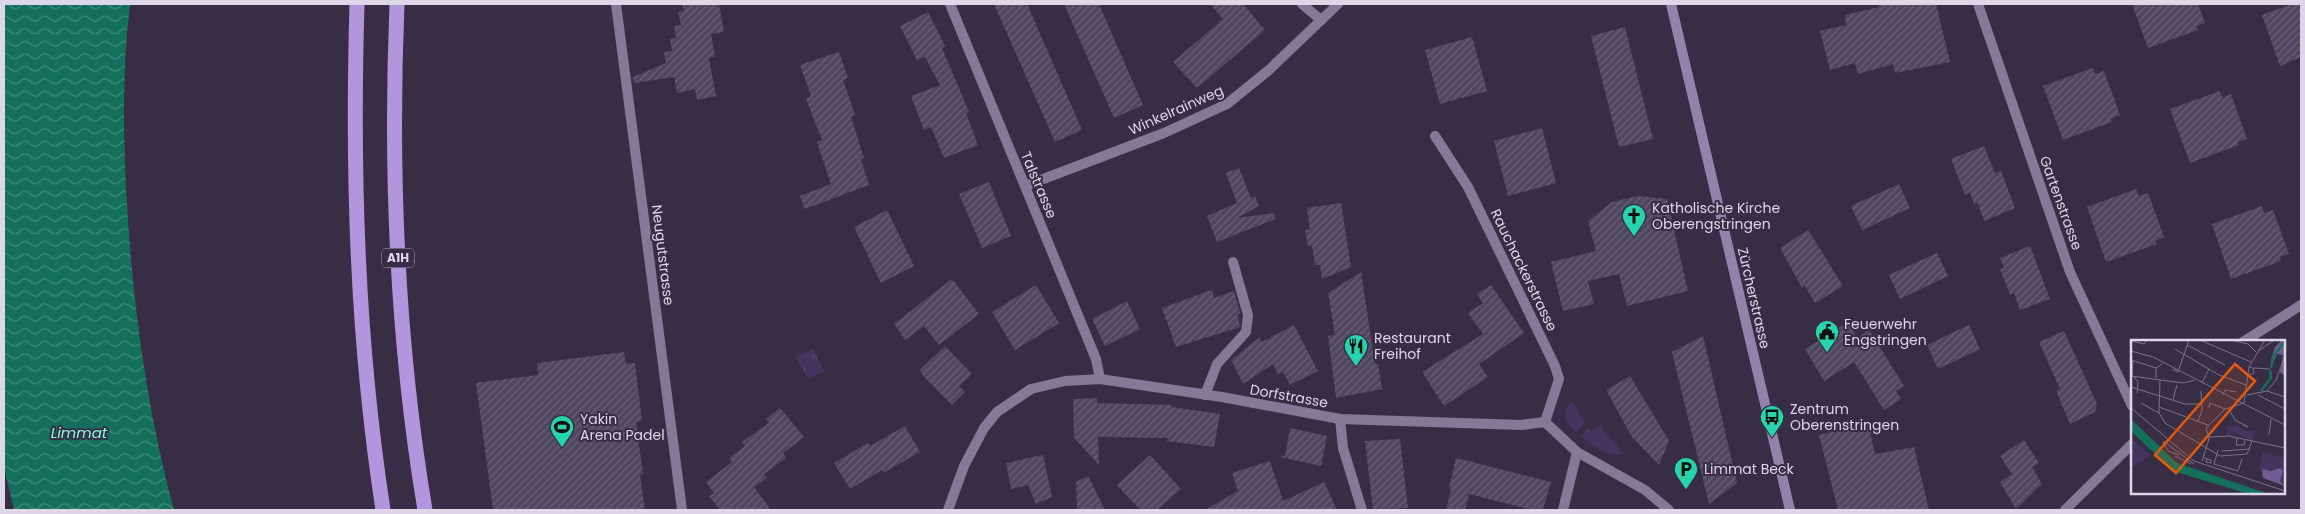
<svg xmlns="http://www.w3.org/2000/svg" width="2305" height="514" font-family="Poppins,sans-serif">
<defs>
<pattern id="park-tufts" width="24" height="20" patternUnits="userSpaceOnUse" patternTransform="scale(1.25)"><rect width="24" height="20" fill="#463460"/><path d="M3 7l-1-3M5 7V3M7 7l1-3M15 17l-1-3M17 17v-4M19 17l1-3" fill="none" stroke="#605177"/></pattern>
<pattern id="water-waves" width="16" height="10" patternUnits="userSpaceOnUse" patternTransform="scale(1.25)"><rect width="16" height="10" fill="#14705b"/><path d="M0 5q4-4 8 0t8 0" fill="none" stroke="#418a7a"/></pattern>
<pattern id="building-hatch" width="6" height="6" patternUnits="userSpaceOnUse" patternTransform="scale(1.25)"><rect width="6" height="6" fill="#4f4660"/><path d="M-1 1l2-2M0 6l6-6M5 7l2-2" fill="none" stroke="#686077"/></pattern>
</defs>
<rect width="100%" height="100%" fill="#372e46"/>
<!-- green -->
<g fill="#463460">
<polygon points="1572,402 1585,422 1577,432 1570,427 1565,417 1567,407"/>
<path d="M1599 425 1624 454C1605 456 1594 447 1581 436L1588 428 1591 431Z"/>
</g>
<!-- park -->
<polygon fill="url(#park-tufts)" points="813,349 824,371 808,379 796,357"/>
<!-- water -->
<path fill="url(#water-waves)" d="M4 4H130C122 70 123 137 127 204 133 307 147 410 174 510H14L4 467Z"/>
<!-- building -->
<g fill="url(#building-hatch)">
<polygon points="682,4 719,4 724,32 711,34 715,57 709,58 716,96 697,100 695,89 677,93 674,77 634,83 633,77 666,63 664,52 672,51 670,39 676,38 674,26 681,25 678,12 684,11"/>
<polygon points="994,4 1027,4 1082,130 1055,142"/>
<polygon points="1064,4 1099,4 1143,105 1114,118"/>
<polygon points="1210,4 1243,4 1265,30 1197,88 1173,62 1223,19"/>
<polygon points="1879,4 1936,4 1950,62 1895,73 1893,64 1858,74 1855,63 1830,70 1820,31 1846,25 1845,15 1879,7"/>
<polygon points="2132,4 2198,4 2205,23 2196,26 2198,30 2148,48"/>
<polygon points="2292,4 2301,4 2301,57 2280,66 2262,15"/>
<polygon points="928,12 945,46 942,48 969,112 966,113 978,145 944,158 931,127 924,130 911,96 940,85 925,57 917,60 900,26"/>
<polygon points="1625,27 1653,139 1619,147 1591,36"/>
<polygon points="1472,37 1487,91 1440,104 1425,50"/>
<polygon points="839,52 848,78 843,80 855,114 851,117 864,158 861,159 869,185 805,209 800,196 831,184 817,142 822,140 806,99 811,96 800,65"/>
<polygon points="2093,68 2095,74 2104,71 2120,115 2111,119 2112,122 2063,140 2043,86"/>
<polygon points="2220,91 2222,98 2231,94 2247,139 2238,142 2239,145 2190,163 2170,109"/>
<polygon points="1542,128 1556,183 1508,196 1494,141"/>
<polygon points="1984,146 1995,173 2001,171 2015,208 1984,221 1978,203 1974,204 1970,192 1965,195 1951,159"/>
<polygon points="1239,168 1251,198 1255,196 1259,206 1237,218 1274,213 1275,219 1217,242 1207,216 1237,203 1226,173"/>
<polygon points="989,182 1011,236 982,248 959,194"/>
<polygon points="1899,184 1910,208 1862,230 1851,206"/>
<polygon points="2136,189 2139,196 2148,193 2164,237 2155,241 2157,244 2106,262 2087,207"/>
<polygon points="1638,196 1667,199 1688,291 1627,306 1619,274 1588,281 1594,304 1563,311 1551,262 1596,251 1588,221 1612,202"/>
<polygon points="1341,203 1351,267 1322,279 1320,265 1315,265 1312,246 1308,246 1305,230 1310,229 1307,208"/>
<polygon points="2262,206 2264,213 2273,210 2289,254 2280,257 2281,261 2231,279 2212,224"/>
<polygon points="887,210 914,266 881,283 854,227"/>
<polygon points="1808,230 1843,286 1815,303 1805,286 1802,288 1780,248"/>
<polygon points="2030,246 2050,299 2020,310 2014,293 2010,295 2000,269 2004,268 2000,258"/>
<polygon points="1937,253 1948,276 1900,299 1889,275"/>
<polygon points="1361,272 1375,364 1378,364 1382,389 1336,398 1328,336 1335,335 1328,293"/>
<polygon points="952,279 979,314 939,345 924,326 905,340 894,324"/>
<polygon points="1036,285 1059,323 1015,350 992,312"/>
<polygon points="1491,285 1524,333 1479,364 1488,377 1444,406 1422,372 1483,334 1468,313 1483,303 1477,294"/>
<polygon points="1212,290 1214,298 1234,291 1240,313 1238,314 1240,327 1176,347 1162,308"/>
<polygon points="1127,301 1140,329 1105,346 1092,319"/>
<polygon points="1848,322 1857,338 1869,330 1904,386 1896,391 1901,399 1884,410 1854,362 1824,381 1805,349"/>
<polygon points="1294,325 1318,371 1290,385 1283,372 1278,374 1273,364 1243,384 1231,360 1259,338 1262,342"/>
<polygon points="1969,325 1980,349 1938,369 1927,345"/>
<polygon points="2064,331 2097,404 2095,412 2070,424 2056,391 2060,389 2039,342"/>
<polygon points="1703,336 1737,483 1709,504 1672,352"/>
<polygon points="945,346 972,374 959,386 965,392 952,405 924,377 920,370"/>
<polygon points="624,352 626,364 635,363 642,421 636,422 643,474 640,475 645,510 493,510 476,383 538,375 537,363"/>
<polygon points="1630,376 1669,441 1659,465 1632,437 1606,390"/>
<polygon points="1097,398 1097,403 1172,405 1172,407 1220,414 1214,447 1166,441 1169,438 1098,437 1099,465 1074,438 1073,399"/>
<polygon points="780,408 804,437 783,453 786,458 764,474 767,478 754,487 771,510 720,510 709,496 714,493 706,482 732,462 729,458 745,446 742,442 769,423 766,419"/>
<polygon points="1868,423 1875,454 1914,447 1929,510 1838,510 1819,435"/>
<polygon points="905,426 920,452 883,473 882,470 850,489 834,463 868,443 870,446"/>
<polygon points="1290,428 1327,436 1321,466 1280,457 1285,456"/>
<polygon points="1400,439 1408,508 1373,510 1365,441"/>
<polygon points="2024,440 2039,463 2032,467 2042,484 2016,509 2000,482 2012,474 2000,456"/>
<polygon points="1043,455 1052,497 1036,504 1028,485 1011,489 1006,463"/>
<polygon points="1150,455 1181,489 1157,510 1140,510 1117,485"/>
<polygon points="1456,458 1551,482 1543,510 1532,510 1469,494 1465,510 1446,510 1451,489 1449,488"/>
<polygon points="1270,461 1283,501 1324,482 1337,510 1205,510 1238,491 1232,473"/>
<polygon points="1088,476 1105,510 1077,510 1076,482"/>
</g>
<g fill="none" stroke-linecap="round" stroke-linejoin="round">
<!-- street -->
<g stroke="#847a97" stroke-width="10">
<polyline points="616,4 682,510"/>
<polyline points="950,4 1096,359 1100,379"/>
<polyline points="1302,4 1321,20"/>
<polyline points="1978,4 2070,272 2132,406"/>
<polyline points="1435,136 1468,187 1555,366 1559,379 1545,422"/>
<polyline points="1025,186 1164,133 1227,104 1269,70 1338,4"/>
<polyline points="2243,342 2301,305"/>
<polyline points="1205,395 1217,364 1246,332 1248,315 1233,262"/>
<polyline points="1340,419 1343,448 1362,510"/>
<polyline points="948,510 964,466 984,428 997,412 1031,389 1065,381 1100,379 1222,397 1340,419 1521,425 1545,422 1577,452 1645,490 1669,510"/>
<polyline points="1563,510 1577,452"/>
<polyline points="2065,510 2132,444"/>
</g>
<!-- secondary -->
<polyline stroke="#9282ac" stroke-width="10" points="1671,4 1790,510"/>
<!-- highway -->
<g stroke="#b196de" stroke-width="15">
<path d="M357 4C352 176 357 340 383 510"/>
<path d="M397 4C390 173 397 343 425 510"/>
</g>
</g>
<!-- icons -->
<defs>
<g id="church-pin" transform="scale(1.25)"><path d="M0 17L-7.5 6A9.5 9.5 0 1 1 7.5 6Z" fill="#27d5ad" stroke="#372e46"/><path d="M-1.2-6h2.4v3.5h3.3v2.4h-3.3V6h-2.4V-.1h-3.3v-2.4h3.3Z" fill="#111"/></g>
<g id="civic-pin" transform="scale(1.25)"><path d="M0 17L-7.5 6A9.5 9.5 0 1 1 7.5 6Z" fill="#27d5ad" stroke="#372e46"/><path d="M-.6-6.5H3V-4.5H.6V-3L4-1V1h2V6H-6V1h2V-1L-.6-3ZM-1.2 2.5V6h2.4V2.5Z" fill="#111"/></g>
<g id="restaurant-pin" transform="scale(1.25)"><path d="M0 17L-7.5 6A9.5 9.5 0 1 1 7.5 6Z" fill="#27d5ad" stroke="#372e46"/><path d="M-5-6h1v4h1v-4h1v4h1v-4h1v5L-1.5 .5V6h-2V.5L-5-1ZM5-6V6H3V1.5H1.5Q1.5-4 5-6Z" fill="#111"/></g>
<g id="bus-pin" transform="scale(1.25)"><path d="M0 17L-7.5 6A9.5 9.5 0 1 1 7.5 6Z" fill="#27d5ad" stroke="#372e46"/><path d="M-5-6H5V4H4V6H2V4H-2V6H-4V4H-5ZM-3.5-4V0h7V-4ZM-3.5 1.2v1.5H-2V1.2ZM2 1.2v1.5H3.5V1.2Z" fill="#111"/></g>
<g id="stadium-pin" transform="scale(1.25)"><path d="M0 17L-7.5 6A9.5 9.5 0 1 1 7.5 6Z" fill="#27d5ad" stroke="#372e46"/><path d="M0-5a6.5 5 0 1 0 0 10a6.5 5 0 1 0 0-10ZM-3.5-1.8h7v3.6h-7Z" fill="#111"/></g>
<g id="parking-pin" transform="scale(1.25)"><path d="M0 17L-7.5 6A9.5 9.5 0 1 1 7.5 6Z" fill="#27d5ad" stroke="#372e46"/><path d="M-3.5-5.5H1a3.5 3.5 0 0 1 0 7H-1V5.5H-3.5ZM-1-3.4V-.6H.8a1.4 1.4 0 0 0 0-2.8Z" fill="#111"/></g>
</defs>
<g fill-rule="evenodd">
<use href="#church-pin" x="1634" y="216"/>
<use href="#civic-pin" x="1827" y="332"/>
<use href="#restaurant-pin" x="1356" y="346"/>
<use href="#bus-pin" x="1772" y="417"/>
<use href="#stadium-pin" x="562" y="427"/>
<use href="#parking-pin" x="1686" y="469"/>
</g>
<g text-anchor="middle" stroke-width="4" stroke-linejoin="round" paint-order="stroke">
<!-- shield labels -->
<rect fill="#372e46" stroke="#aba4b7" stroke-width="1" x="382" y="248.5" width="32" height="19" rx="4"/>
<g font-size="12" font-weight="bold" fill="#ddd7e7">
<text x="398" y="262">A1H</text>
</g>
<!-- street labels -->
<g font-size="14" fill="#ddd7e7" stroke="#372e46">
<text transform="translate(1176 110) rotate(-24)" y="5">Winkelrainweg</text>
<text transform="translate(1039 185) rotate(67)" y="5">Talstrasse</text>
<text transform="translate(2061 203) rotate(70)" y="5">Gartenstrasse</text>
<text transform="translate(663 255) rotate(83)" y="5">Neugutstrasse</text>
<text transform="translate(1524 270) rotate(64)" y="5">Rauchackerstrasse</text>
<text transform="translate(1754 298) rotate(77)" y="5">Zürcherstrasse</text>
<text transform="translate(1289 396) rotate(10)" y="5">Dorfstrasse</text>
</g>
<!-- poi labels -->
<g font-size="14" fill="#ddd7e7" stroke="#372e46" text-anchor="start">
<text x="1652" y="213">Katholische Kirche<tspan x="1652" dy="16">Oberengstringen</tspan></text>
<text x="1844" y="329">Feuerwehr<tspan x="1844" dy="16">Engstringen</tspan></text>
<text x="1374" y="343">Restaurant<tspan x="1374" dy="16">Freihof</tspan></text>
<text x="1790" y="414">Zentrum<tspan x="1790" dy="16">Oberenstringen</tspan></text>
<text x="580" y="424">Yakin<tspan x="580" dy="16">Arena Padel</tspan></text>
<text x="1704" y="474">Limmat Beck</text>
</g>
<!-- water labels -->
<g font-size="15" font-style="italic" fill="#89fedc" stroke="#372e46">
<text x="79" y="438">Limmat</text>
</g>
</g>
<!-- overview -->
<g transform="translate(2131 340)">
<rect width="154" height="154" fill="#372e46"/>
<path d="M104 85 115 91H124L121 101 102 92 100 96 96 95V86L102 88ZM0 98 19 115 0 128ZM132 112 154 118V142L142 141 128 128Z" fill="#463460"/>
<path d="M151 0H154V36L149 32 152 15 146 14 142 23 140 20 144 7ZM149 128 152 131 149 141 154 146 132 138 131 129 140 131Z" fill="#705b92"/>
<path d="M0 79 46 123 138 154H118L42 131 0 91Z" fill="#14705b"/>
<path fill="none" stroke="#14705b" stroke-width="2.5" d="M140 28 142 17 154 1M130 51 140 38 139 30"/>
<path fill="none" stroke="#797286" stroke-width="1" d="M69 0 120 22M100 0 117 4 125 12M0 1 13 4 16 0M56 5 94 25M44 9 88 35 115 45M0 11 22 17 154 85M127 11 142 1M0 20 25 28M123 28 139 29M41 29 47 32 58 0M0 36 52 43 64 40M1 36 2 20M115 36 123 33 122 28 118 27M3 37 7 42 6 53M25 38V28L31 24M29 40 28 73 34 83 89 116 116 114 121 101M71 43 78 29M0 47 54 64H71M136 51 154 57M92 55 94 50 105 52M116 55 136 51 145 40 154 16M127 55 154 69M42 60 46 45M10 63 28 73M28 67 77 85M0 68 63 121 154 151M78 68 79 63 94 69M97 68 104 80 117 87 112 85M67 81 71 70 70 51M138 95 140 79M78 97 98 96 154 108M106 98 105 105H113L114 100M32 101 63 124M32 102 37 111 48 115M87 110 83 124 107 131 111 119M91 111 119 109M44 116 60 124M72 117 76 119H77L80 120V123L75 122 76 119M71 121 78 99 75 88 94 69 113 63 118 27 134 0M71 154H93"/>
<path fill="#e8590c" fill-opacity="0.15" stroke="#e8590c" stroke-width="2.5" d="M104 24 124 41 45 133 24 115Z"/>
<rect width="154" height="154" fill="none" stroke="#ddd7e7" stroke-width="2.5"/>
</g>
<!-- border -->
<rect width="2305" height="514" fill="none" stroke="#ddd7e7" stroke-width="10"/>
</svg>
